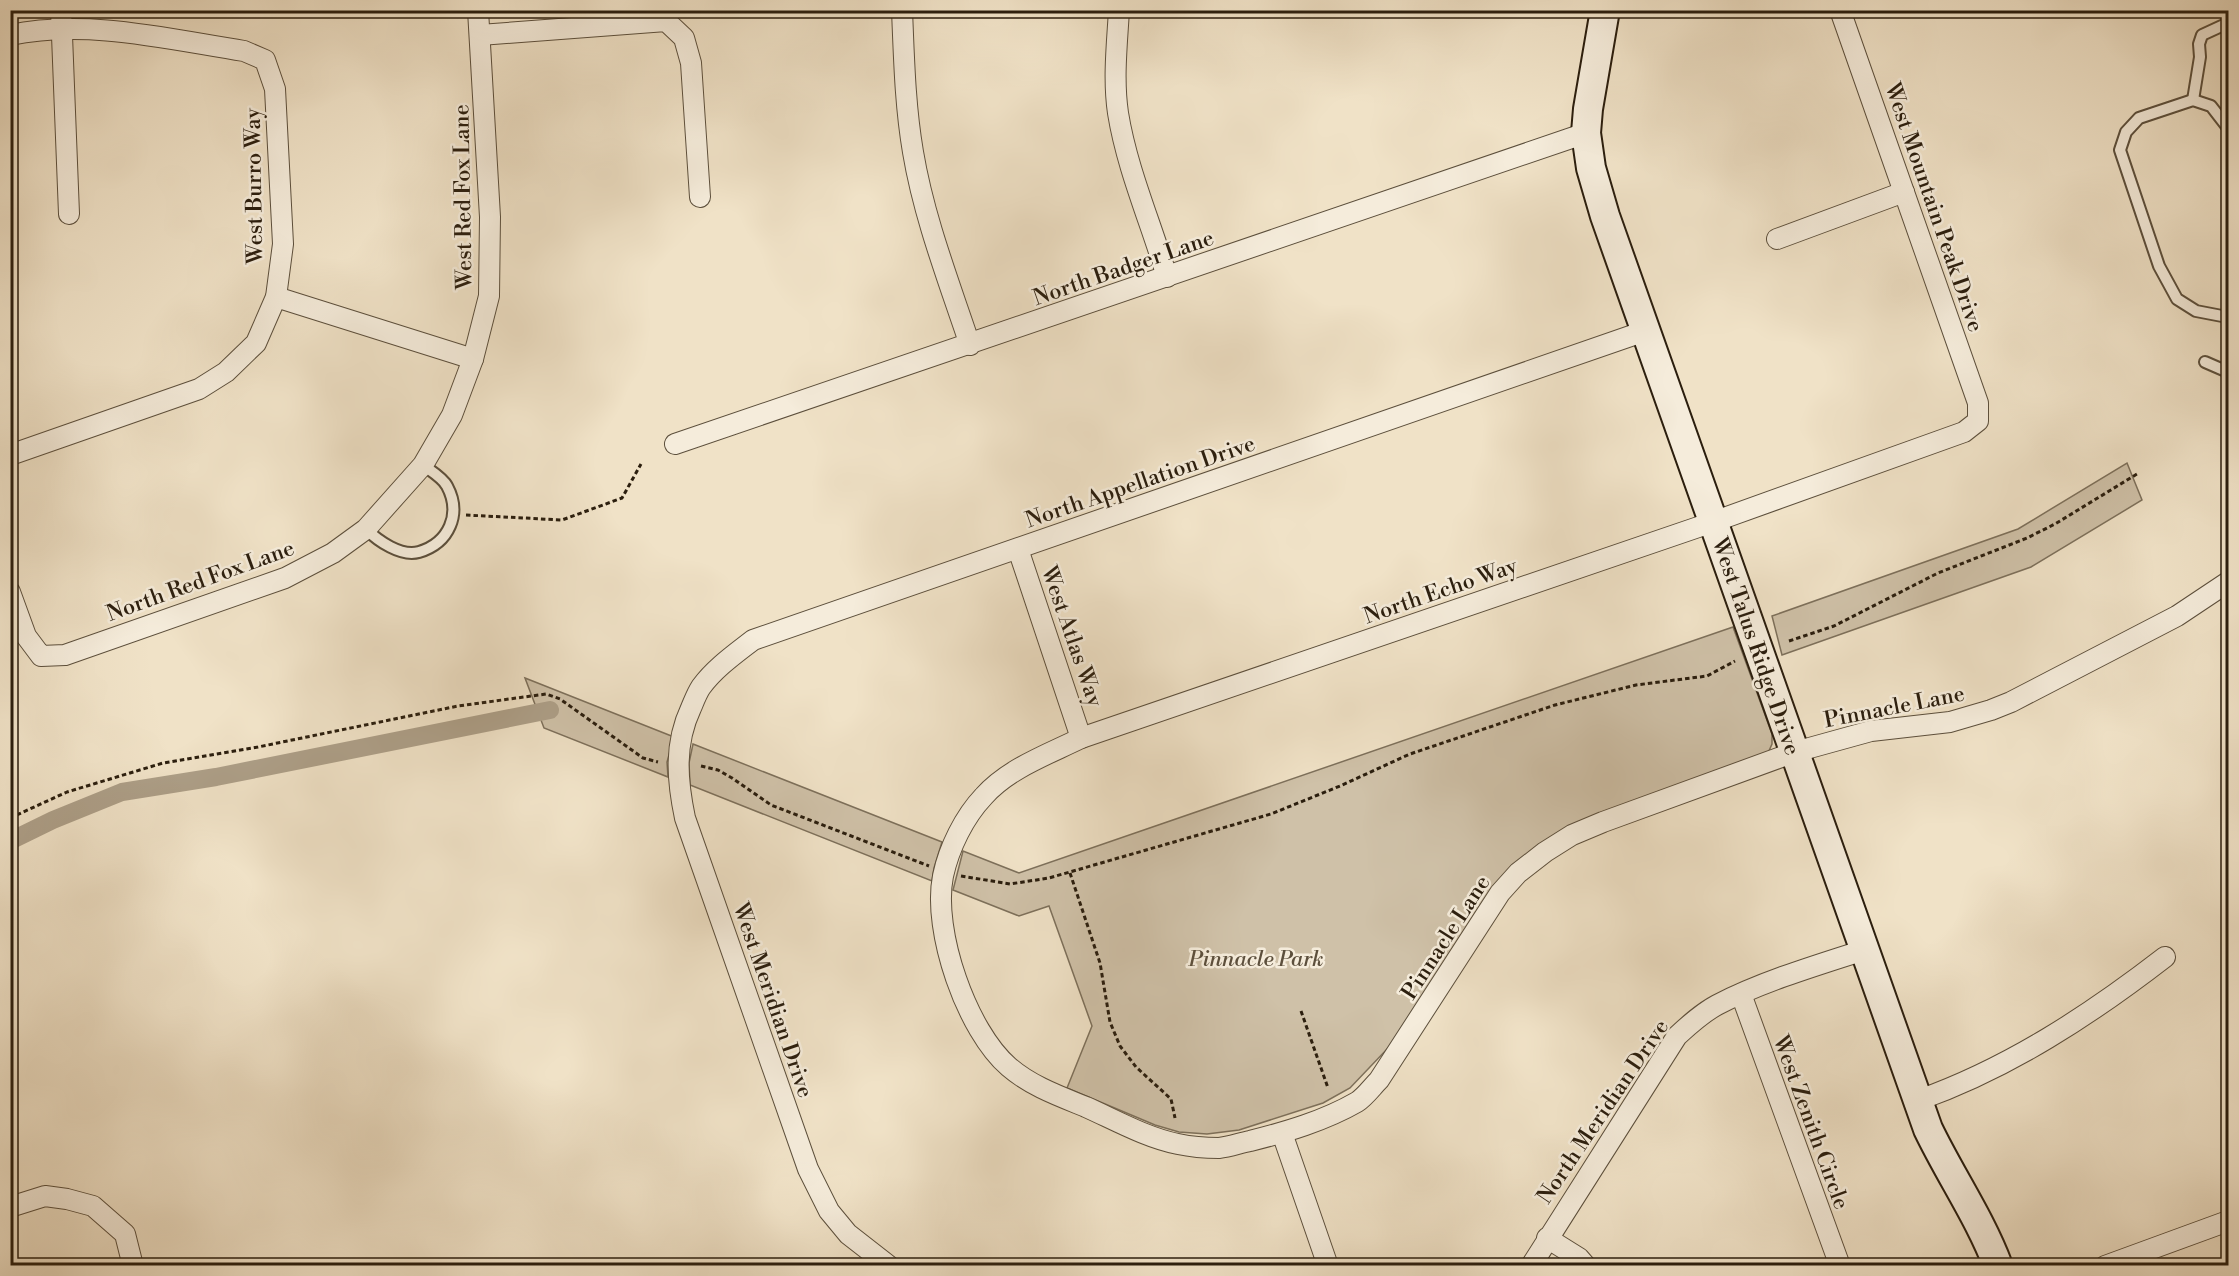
<svg xmlns="http://www.w3.org/2000/svg" width="2239" height="1276" font-family="'Libre Bodoni',serif">
<rect width="100%" height="100%" fill="#f0e2c7"/>
<filter id="stains"><feTurbulence type="fractalNoise" baseFrequency=".00333" numOctaves="4"/><feColorMatrix values="0 0 0 0 .2 0 0 0 0 .09 0 0 0 0 .02 0 0 0 .5 -.17"/></filter>
<radialGradient id="worn" r=".72"><stop offset=".6" stop-color="#630" stop-opacity="0"/><stop offset="1" stop-color="#630" stop-opacity=".3"/></radialGradient>
<!-- green -->
<g fill="#cfc1a8" stroke="#7d705b" stroke-width="1.5">
<polygon points="2127,463 2142,500 2031,567 1782,655 1772,616 2018,529"/>
<polygon points="1733,627 1772,734 1772,744 1768,753 1509,869 1483,901 1389,1047 1350,1088 1323,1103 1239,1130 1207,1134 1179,1132 1155,1125 1067,1088 1092,1026 1049,906 1019,916 953,890 963,851 1019,873"/>
<polygon points="525,678 674,737 667,762 668,777 544,728"/>
<polygon points="693,744 942,842 934,868 932,881 690,785 689,763"/>
</g>
<g fill="none" stroke-linecap="round" stroke-linejoin="round">
<!-- canal -->
<polyline stroke="#ad9f88" stroke-width="18" points="10,841 53,820 122,792 216,777 550,710"/>
<!-- lane casing -->
<g stroke="#5c4f3c" stroke-width="14">
<g id="lane">
<polyline points="2193,100 2200,57 2199,44 2202,35 2228,23"/>
<polyline points="2228,128 2211,106 2193,100 2139,118 2126,132 2120,150 2159,266 2177,299 2196,311 2222,316 2228,314"/>
<polyline points="2205,362 2228,372"/>
<path d="M366 529C378 541 401 557 419 552 449 543 462 514 447 486 443 478 431 471 423 465"/>
</g>
</g>
<!-- street casing -->
<g stroke="#5c4f3c" stroke-width="22">
<g id="street">
<polyline points="61,10 69,214"/>
<path d="M902 10C904 58 905 105 913 152 924 218 949 282 970 345"/>
<path d="M1119 10C1117 44 1113 79 1118 113 1127 169 1151 223 1167 277"/>
<path d="M1840 10 1978 403V421L1964 432 1713 522 1081 738C1049 754 1009 768 984 796 964 817 949 848 943 876 932 931 967 1031 1009 1067 1031 1086 1059 1096 1086 1107 1115 1120 1147 1138 1178 1144 1192 1147 1206 1148 1219 1148 1229 1147 1240 1143 1250 1141 1286 1132 1324 1121 1357 1102 1365 1097 1372 1087 1379 1080L1500 893 1518 873 1545 852 1572 835 1603 822 1795 752 1871 731 1950 722 1991 710 2011 702 2177 616 2228 582"/>
<path d="M10 35C88 19 167 39 244 51L265 60 275 89 283 244 276 297 256 343 226 372 199 389 10 455"/>
<polyline points="480,35 666,21 684,38 691,63 700,197"/>
<polyline points="1777,239 1904,192"/>
<polyline points="276,297 473,359"/>
<polyline points="675,444 1586,133"/>
<polyline points="1018,549 1081,738"/>
<polyline points="10,592 26,636 41,656 65,655 285,578 333,553 366,529 423,465 452,415 473,359 489,296 490,217 478,10"/>
<polyline points="1741,994 1840,1266"/>
<path d="M1919 1100C2009 1068 2090 1015 2165 957"/>
<polyline points="1282,1133 1328,1266"/>
<polyline points="10,1207 45,1196 67,1199 93,1206 125,1234 133,1266"/>
<polyline points="1547,1238 1579,1258 1586,1266"/>
<path d="M889 1266 848 1234 829 1211 808 1169 685 818C677 780 674 744 691 708 694 701 697 693 701 687 715 668 735 654 753 640L1645 331"/>
<path d="M1531 1266 1677 1036C1689 1025 1702 1013 1717 1005 1761 982 1817 965 1864 950"/>
<polyline points="2105,1266 2228,1221"/>
</g>
</g>
<!-- secondary casing -->
<g stroke="#2b1e0e" stroke-width="32">
<path id="secondary" d="M1605 10 1588 109 1586 133 1591 168 1605 216 1928 1129C1950 1175 1980 1218 1998 1266"/>
</g>
<!-- path -->
<g stroke="#2b1e0e" stroke-width="3" stroke-dasharray="4.5 3" stroke-linecap="butt">
<polyline points="466,515 562,520 622,498 641,464"/>
<polyline points="1789,641 1834,626 1938,573 2027,538 2055,524 2137,474"/>
<polyline points="701,766 718,770 732,778 771,805 929,866"/>
<polyline points="10,818 67,792 163,763 258,747 458,706 546,694 560,699 643,758 658,762"/>
<polyline points="1070,873 1100,963 1110,1022 1120,1046 1136,1067 1171,1099 1175,1118"/>
<polyline points="961,876 1010,884 1049,878 1271,814 1340,786 1410,754 1555,705 1636,685 1707,676 1735,661"/>
<polyline points="1301,1011 1328,1088"/>
</g>
<!-- lane -->
<use href="#lane" stroke="#f5ecdb" stroke-width="10"/>
<!-- street -->
<use href="#street" stroke="#f5ecdb" stroke-width="20"/>
<!-- secondary -->
<use href="#secondary" stroke="#f5ecdb" stroke-width="28"/>
</g>
<g text-anchor="middle" stroke-width="5" stroke-linejoin="round" paint-order="stroke">
<!-- street labels -->
<g font-size="22" fill="#2b1e0e" stroke="#f5ecdb">
<text transform="translate(253 186) rotate(-91)" y="8">West Burro Way</text>
<text transform="translate(462 197) rotate(-91)" y="8">West Red Fox Lane</text>
<text transform="translate(1935 207) rotate(71)" y="8">West Mountain Peak Drive</text>
<text transform="translate(1123 267) rotate(-19)" y="8">North Badger Lane</text>
<text transform="translate(1140 481) rotate(-19)" y="8">North Appellation Drive</text>
<text transform="translate(200 580) rotate(-20)" y="8">North Red Fox Lane</text>
<text transform="translate(1440 590) rotate(-19)" y="8">North Echo Way</text>
<text transform="translate(1073 636) rotate(71)" y="8">West Atlas Way</text>
<text transform="translate(1757 646) rotate(71)" y="8">West Talus Ridge Drive</text>
<text transform="translate(1894 706) rotate(-11)" y="8">Pinnacle Lane</text>
<text transform="translate(1445 937) rotate(-57)" y="8">Pinnacle Lane</text>
<text transform="translate(774 1000) rotate(71)" y="8">West Meridian Drive</text>
<text transform="translate(1602 1111) rotate(-56)" y="8">North Meridian Drive</text>
<text transform="translate(1812 1122) rotate(70)" y="8">West Zenith Circle</text>
</g>
<!-- park labels -->
<g font-size="22" font-style="italic" fill="#5c4f3c" stroke="#f5ecdb">
<text x="1256" y="966">Pinnacle Park</text>
</g>
</g>
<!-- margin -->
<rect width="2239" height="1276" fill="none" stroke="#f0e2c7" stroke-width="36"/>
<rect x="12" y="12" width="2215" height="1252" fill="none" stroke="#2b1e0e" stroke-width="3"/>
<rect x="18" y="18" width="2203" height="1240" fill="none" stroke="#2b1e0e" stroke-width="1.5"/>
<rect width="100%" height="100%" filter="url(#stains)"/>
<rect width="100%" height="100%" fill="url(#worn)"/>
</svg>
